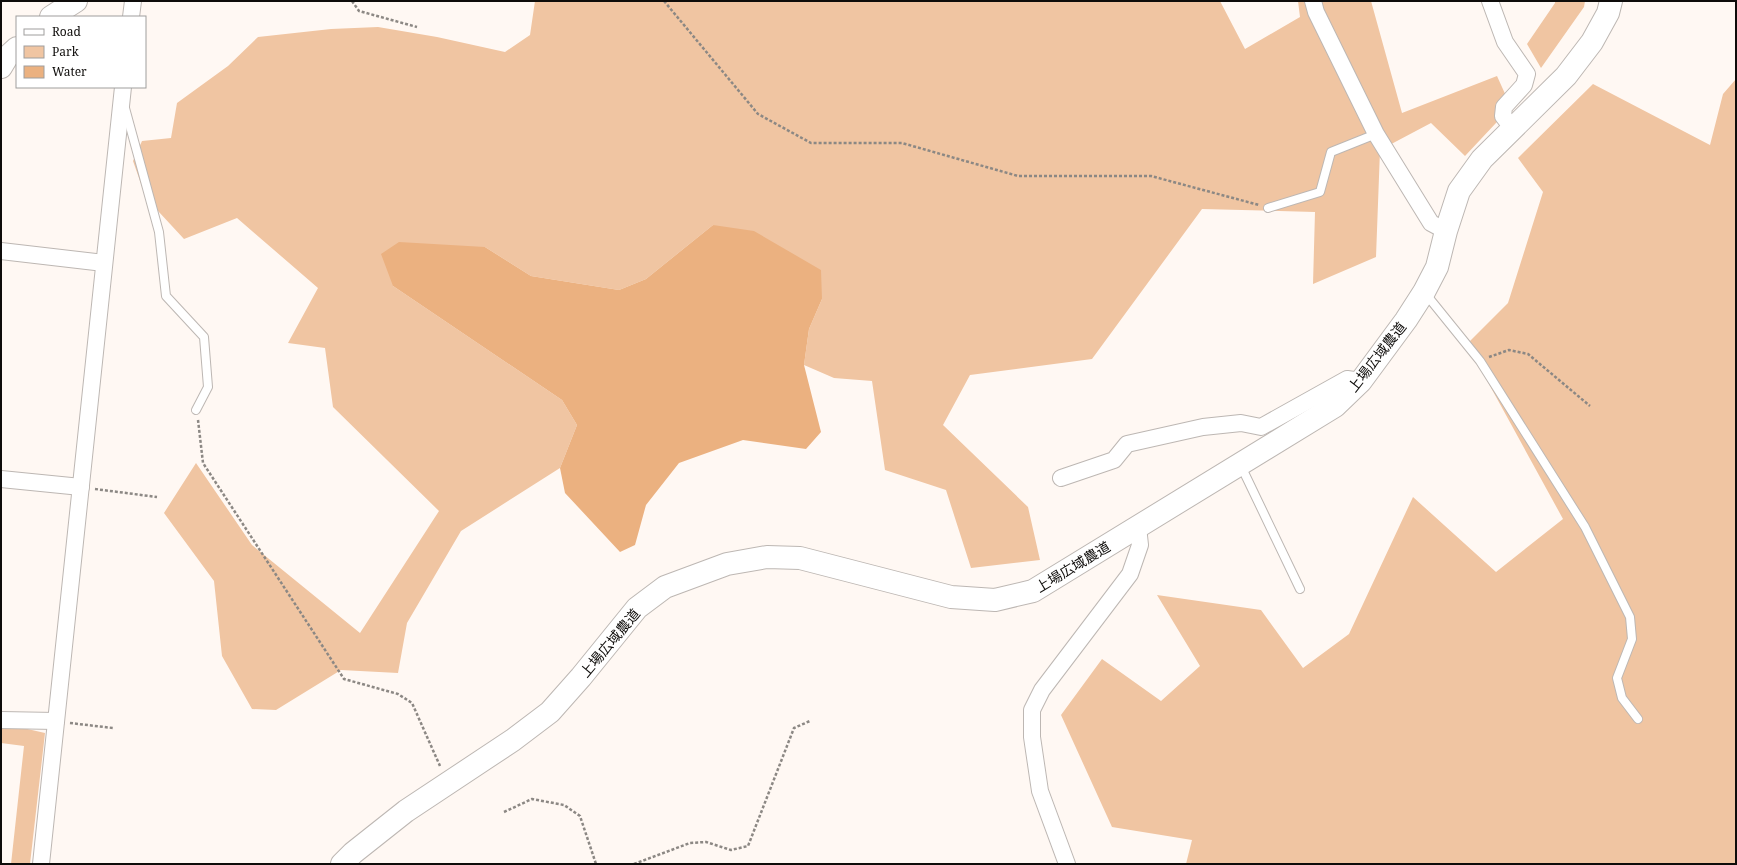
<svg xmlns="http://www.w3.org/2000/svg" width="1737" height="865" font-family="'Noto Serif','Noto Sans JP',serif">
<rect width="100%" height="100%" fill="#fff8f3"/>
<!-- green -->
<g fill="#f0c5a2">
<polygon points="535,1 1220,1 1245,49 1300,17 1298,1 1371,1 1402,113 1497,76 1511,107 1465,156 1431,123 1380,150 1376,257 1313,284 1315,212 1202,209 1092,359 970,375 943,425 1028,507 1040,560 971,568 946,490 885,470 872,381 834,378 804,365 809,329 822,299 713,225 646,279 619,290 531,276 485,247 393,286 562,400 577,425 560,468 461,531 407,623 398,673 341,670 276,710 252,709 222,656 214,581 164,513 196,463 252,545 360,633 439,511 333,407 325,348 288,343 318,288 237,218 184,239 146,198 133,161 142,141 171,138 177,103 228,66 258,37 331,29 378,27 437,37 505,52 530,35"/>
<polygon points="1555,1 1585,1 1584,7 1541,68 1527,44 1555,3"/>
<polygon points="1736,79 1736,864 1186,864 1192,840 1112,827 1061,715 1102,659 1161,701 1200,666 1157,595 1261,610 1303,668 1349,634 1413,497 1496,572 1563,519 1467,344 1508,303 1543,192 1518,158 1593,84 1710,145 1723,94"/>
<polygon points="1,723 45,733 30,864 11,864 24,746 1,743"/>
</g>
<!-- water -->
<polygon fill="#ebb180" points="713,225 754,231 821,270 822,299 809,329 804,365 821,432 806,449 743,440 679,463 646,505 635,545 620,552 565,493 560,468 577,425 562,400 393,286 381,254 399,242 485,247 531,276 619,290 646,279"/>
<g fill="none" stroke-linecap="round" stroke-linejoin="round">
<!-- lane casing -->
<g stroke="#bdb7b3" stroke-width="10">
<g id="lane">
<polyline points="125,108 159,232 166,296 204,337 208,387 196,410"/>
<polyline points="1268,208 1320,192 1331,152 1376,134"/>
<polyline points="1425,293 1480,361 1585,527 1630,617 1632,639 1617,678 1622,698 1638,719"/>
<polyline points="1241,466 1300,589"/>
</g>
</g>
<!-- street casing -->
<g stroke="#bdb7b3" stroke-width="18">
<g id="street">
<polyline points="1313,1 1316,12 1376,134 1431,223 1446,231"/>
<polyline points="1490,1 1505,42 1527,74 1524,85 1504,107 1503,116 1513,129"/>
<polyline points="131,17 133,1"/>
<polyline points="1,251 104,263"/>
<polyline points="1061,478 1114,460 1127,444 1203,427 1241,423 1261,427 1347,379 1361,381"/>
<polyline points="1,479 81,487"/>
<polyline points="1,720 56,721"/>
<polyline points="41,864 123,87"/>
<polyline points="1067,864 1040,791 1032,737 1032,710 1042,690 1130,574 1140,545 1138,527"/>
</g>
</g>
<!-- secondary casing -->
<g stroke="#bdb7b3" stroke-width="24">
<g id="secondary">
<polyline points="51,17 76,1"/>
<polyline points="1,67 7,57 17,48"/>
<polyline points="342,864 353,853 406,811 513,740 550,712 581,677 637,608 665,587 727,564 767,557 800,558 951,597 995,600 1033,591 1335,406 1361,381 1406,320 1424,292 1437,267 1446,231 1459,191 1482,159 1566,76 1592,42 1608,13 1611,1"/>
</g>
</g>
<!-- path -->
<g stroke="#8c8884" stroke-width="2.5" stroke-dasharray="3 2" stroke-linecap="butt">
<polyline points="352,1 359,11 417,27"/>
<polyline points="664,1 758,114 811,143 902,143 1018,176 1151,176 1259,205"/>
<polyline points="1489,357 1509,350 1528,354 1590,406"/>
<polyline points="198,420 203,463 344,679 398,694 412,703 440,766"/>
<polyline points="95,489 157,497"/>
<polyline points="70,723 113,728"/>
<polyline points="504,812 532,799 564,805 580,816 596,864"/>
<polyline points="634,864 690,843 706,842 731,850 748,846 794,728 810,721"/>
</g>
<!-- lane -->
<use href="#lane" stroke="#fff" stroke-width="8"/>
<!-- street -->
<use href="#street" stroke="#fff" stroke-width="16"/>
<!-- secondary -->
<use href="#secondary" stroke="#fff" stroke-width="22"/>
</g>
<g text-anchor="middle" stroke-width="3" stroke-linejoin="round" paint-order="stroke">
<!-- street labels -->
<g font-size="14" fill="#0e0c0a" stroke="#fff">
<text transform="translate(1377 357) rotate(-52)" y="5">上場広域農道</text>
<text transform="translate(1073 567) rotate(-31)" y="5">上場広域農道</text>
<text transform="translate(610 643) rotate(-50)" y="5">上場広域農道</text>
</g>
</g>
<!-- border -->
<rect width="1737" height="865" fill="none" stroke="#0e0c0a" stroke-width="4"/>
<!-- legend -->
<rect x="16" y="16" width="130" height="72" fill="#ffffff" stroke="#9f9e9d"/>
<rect x="24" y="29" width="20" height="6" fill="#ffffff" stroke="#9f9e9d"/>
<text x="52" y="36" font-size="12" fill="#0e0c0a">Road</text>
<rect x="24" y="46" width="20" height="12" fill="#f0c5a2" stroke="#9f9e9d"/>
<text x="52" y="56" font-size="12" fill="#0e0c0a">Park</text>
<rect x="24" y="66" width="20" height="12" fill="#ebb180" stroke="#9f9e9d"/>
<text x="52" y="76" font-size="12" fill="#0e0c0a">Water</text>
</svg>
